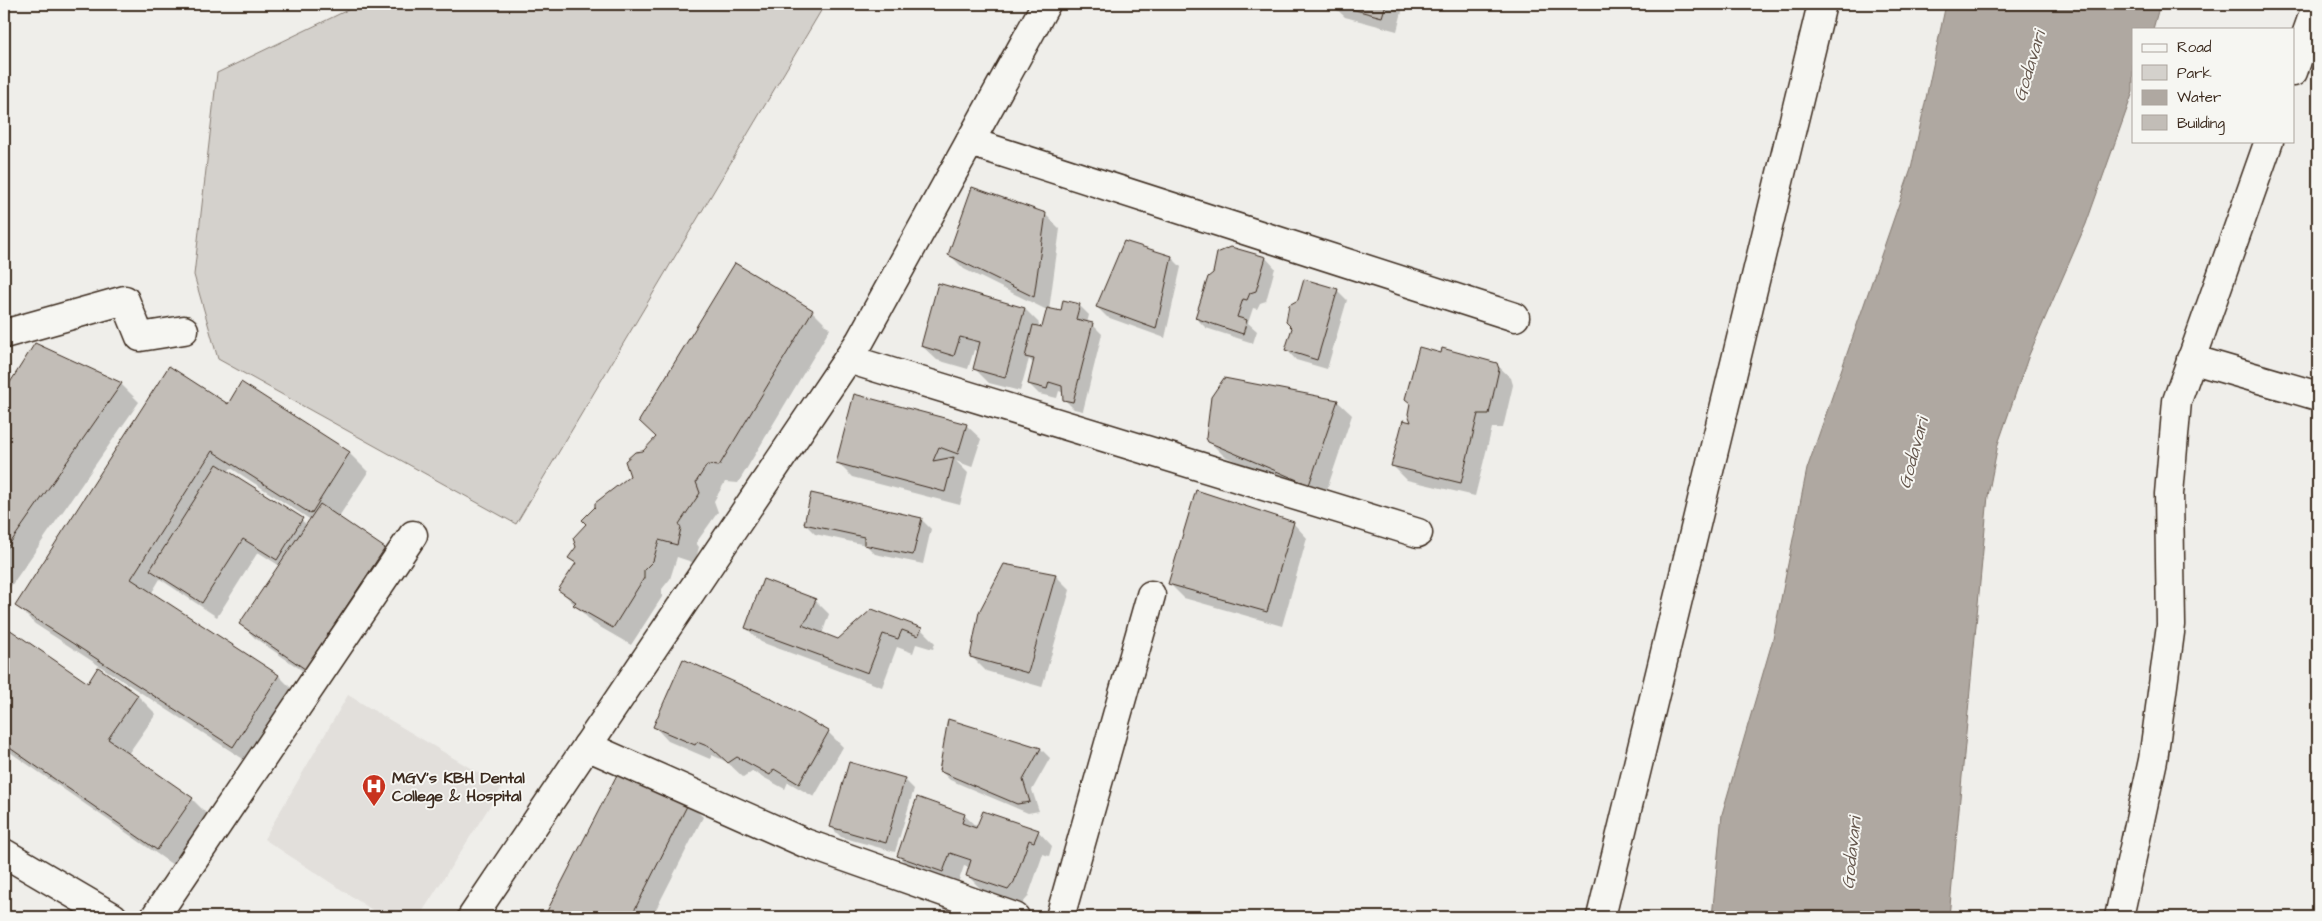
<svg xmlns="http://www.w3.org/2000/svg" width="2322" height="921" font-family="'Architects Daughter',sans-serif">
<rect width="100%" height="100%" fill="#efeeea"/>
<filter id="ink" filterUnits="userSpaceOnUse"><feTurbulence type="fractalNoise" baseFrequency=".02" numOctaves="2"/><feDisplacementMap in="SourceGraphic" scale="10" xChannelSelector="R" yChannelSelector="G"/><feConvolveMatrix kernelMatrix="1 2 1 2 8 2 1 2 1" color-interpolation-filters="sRGB"/></filter>
<g filter="url(#ink)">
<!-- built -->
<polygon fill="#e2dfdb" points="348,695 502,787 419,917 383,917 264,839"/>
<!-- green -->
<polygon fill="#d4d1cc" stroke="#887e75" points="360,4 825,4 516,524 218,359 194,275 217,73"/>
<!-- water -->
<polygon fill="#afa8a1" stroke="#81766d" points="1946,4 2160,4 2153,29 2133,29 2133,92 2086,224 2029,355 1998,444 1988,496 1949,917 1712,917 1722,814 1773,639 1807,469 1911,169"/>
<!-- shadow -->
<g fill="#0003" fill-rule="evenodd">
<polygon points="932,4 957,4 952,9"/>
<polygon points="1331,4 1404,4 1397,31 1345,17"/>
<polygon points="1045,214 1060,229 1049,310 1062,313 1079,305 1089,315 1087,323 1092,324 1102,334 1083,411 1074,409 1064,399 1064,393 1059,391 1057,398 1039,394 1029,384 1034,364 1029,359 1020,391 989,383 974,368 979,352 974,350 968,369 937,360 922,346 1025,309 1039,323 1038,328 1043,329 1047,310 964,269 950,255"/>
<polygon points="1171,257 1181,267 1165,338 1107,317 1097,307"/>
<polygon points="1266,258 1275,268 1266,301 1260,303 1257,309 1253,308 1248,323 1257,331 1253,343 1206,328 1196,318 1214,273"/>
<polygon points="1337,290 1347,300 1327,369 1296,360 1287,350"/>
<polygon points="812,311 830,329 738,483 725,482 714,501 718,512 696,543 699,547 695,563 677,557 670,579 662,589 662,597 631,645 593,623 560,590 576,564 570,558 631,476 643,452"/>
<polygon points="36,345 121,384 139,402 4,596 4,394"/>
<polygon points="1442,354 1496,364 1511,378 1513,385 1503,428 1492,428 1475,496 1407,480 1392,465 1414,424"/>
<path d="M242 384 349 453 368 472 338 518 385 549 399 563 319 682 255 638 241 624 280 566 258 552 217 617 160 579 151 594 279 676 297 694 251 764 35 624 17 606 228 406ZM231 468 311 520 308 525 228 472Z"/>
<polygon points="1337,401 1352,415 1324,498 1224,456 1209,441"/>
<polygon points="966,425 981,439 972,467 956,461 968,473 960,505 852,477 838,463"/>
<polygon points="921,519 931,529 923,564 875,554 866,545 815,534 805,524"/>
<polygon points="1293,523 1307,538 1282,626 1184,598 1169,583"/>
<polygon points="1004,565 1056,576 1070,590 1042,687 986,671 972,657"/>
<polygon points="815,600 829,614 822,634 838,641 872,610 921,629 935,643 933,649 916,644 913,653 897,647 882,687 761,642 746,628"/>
<polygon points="9,630 88,685 99,669 138,696 156,714 128,754 192,799 210,817 176,867 4,748 4,638"/>
<polygon points="654,726 828,732 843,747 814,797 788,782 785,789 752,771 743,777 727,762 712,755 710,759 668,741"/>
<polygon points="1041,749 1050,758 1032,790 1039,811 1028,813 950,780 940,770"/>
<polygon points="622,768 688,803 703,817 652,917 546,917"/>
<polygon points="904,779 914,789 895,852 841,837 831,827"/>
<polygon points="964,815 978,828 1038,831 1052,846 1049,856 1043,854 1028,897 1022,904 982,890 967,875 970,868 964,866 957,886 913,870 898,856"/>
</g>
<!-- building -->
<g fill="#c2bdb7" stroke="#3b2a1e">
<polygon points="1332,4 1386,4 1382,17"/>
<polygon points="972,187 1046,213 1034,297 948,255"/>
<polygon points="1124,241 1172,256 1156,329 1096,307"/>
<polygon points="1231,247 1266,257 1256,291 1250,293 1247,300 1243,299 1237,317 1247,320 1243,334 1195,318 1208,277 1213,273 1217,253"/>
<polygon points="735,263 813,310 719,466 707,465 696,482 700,493 679,524 681,528 677,545 659,540 653,561 644,570 644,578 613,628 573,605 576,602 558,590 576,563 568,558 576,547 573,538 586,524 582,520 595,507 595,503 630,476 625,461 635,452 643,451 656,437 639,421"/>
<polygon points="1304,279 1338,289 1317,360 1285,350 1292,328 1286,322 1289,305 1298,300"/>
<polygon points="938,283 1025,308 1005,378 973,369 980,342 960,337 954,356 921,346"/>
<polygon points="1063,300 1080,304 1076,319 1093,323 1073,402 1063,400 1062,386 1049,382 1047,389 1028,384 1034,359 1025,357 1033,325 1042,327 1047,308 1061,311"/>
<polygon points="35,343 122,383 4,552 4,392"/>
<polygon points="1419,347 1441,353 1442,348 1497,363 1499,369 1489,414 1478,414 1461,483 1391,466 1403,420 1411,422 1408,414 1410,403 1405,399"/>
<polygon points="169,366 228,404 241,382 350,452 311,514 212,451 131,579 279,675 233,747 15,606"/>
<polygon points="1224,378 1338,400 1309,485 1208,442 1206,438 1211,397"/>
<polygon points="854,394 967,424 958,454 939,447 933,461 954,457 945,492 836,463"/>
<polygon points="217,464 303,518 277,560 243,539 202,603 150,570"/>
<polygon points="1196,490 1294,522 1267,612 1168,584"/>
<polygon points="811,493 922,518 913,555 864,545 864,537 804,524"/>
<polygon points="320,504 385,548 305,669 239,624"/>
<polygon points="1004,564 1056,574 1028,673 970,657 979,612"/>
<polygon points="763,579 816,599 808,618 802,625 838,639 872,609 922,628 918,636 902,630 898,639 883,634 868,673 745,628"/>
<polygon points="9,629 88,683 98,667 138,695 108,739 193,798 157,850 4,744 4,636"/>
<polygon points="683,659 768,697 829,731 799,784 774,769 770,775 737,757 728,763 712,748 697,742 695,745 653,727"/>
<polygon points="948,719 1041,748 1023,780 1030,802 1017,804 939,771"/>
<polygon points="849,762 905,778 886,843 830,827"/>
<polygon points="621,767 689,802 631,917 623,917 612,911 609,917 544,917"/>
<polygon points="917,797 965,814 962,823 976,828 983,811 1039,830 1034,842 1029,840 1014,882 1008,890 966,876 971,860 950,853 943,872 897,856"/>
</g>
<g fill="none" stroke-linecap="round" stroke-linejoin="round">
<!-- street casing -->
<g stroke="#3b2a1e" stroke-width="31">
<g id="street">
<polyline points="2293,72 2317,4"/>
<polyline points="970,142 1515,317"/>
<polyline points="4,334 125,300 140,337 184,330"/>
<polyline points="848,359 1418,533"/>
<polyline points="2191,359 2318,396"/>
<polyline points="587,746 805,843 1015,917"/>
<polyline points="4,853 113,917"/>
<polyline points="155,917 413,535"/>
<polyline points="472,917 860,341 1046,4"/>
<polyline points="1060,917 1151,595"/>
<polyline points="2119,917 2153,760 2171,625 2169,494 2177,401 2269,141"/>
</g>
</g>
<!-- secondary casing -->
<g stroke="#3b2a1e" stroke-width="31">
<polyline id="secondary" points="1601,917 1822,4"/>
</g>
<!-- street -->
<use href="#street" stroke="#f6f6f2" stroke-width="28"/>
<!-- secondary -->
<use href="#secondary" stroke="#f6f6f2" stroke-width="28"/>
</g>
</g>
<!-- icons -->
<defs>
<g id="hospital-pin" transform="scale(1.25)"><path d="M0 17L-7.5 6A9.5 9.5 0 1 1 7.5 6Z" fill="#c8321e" stroke="#f6f6f2"/><path d="M-5-5h3v3.5h4V-5h3V5h-3V1.5h-4V5h-3Z" fill="#fff"/></g>
</defs>
<g fill-rule="evenodd">
<use href="#hospital-pin" x="374" y="786"/>
</g>
<g text-anchor="middle" stroke-width="4" stroke-linejoin="round" paint-order="stroke">
<!-- poi labels -->
<g font-size="16" font-weight="bold" fill="#3b2a1e" stroke="#f6f6f2" text-anchor="start">
<text x="392" y="783">MGV's KBH Dental<tspan x="392" dy="18">College &amp; Hospital</tspan></text>
</g>
<!-- water labels -->
<g font-size="18" font-style="italic" fill="#64564c" stroke="#f6f6f2">
<text transform="translate(2029 66) rotate(-73)" y="6">Godavari</text>
<text transform="translate(1913 453) rotate(-75)" y="6">Godavari</text>
<text transform="translate(1851 853) rotate(-84)" y="6">Godavari</text>
</g>
</g>
<!-- margin -->
<rect width="2322" height="921" fill="none" stroke="#f6f6f2" stroke-width="20"/>
<rect x="10" y="10" width="2302" height="901" fill="none" stroke="#3b2a1e" stroke-width="2" filter="url(#ink)"/>
<!-- legend -->
<rect x="2132" y="28" width="162" height="115" fill="#f6f6f2" stroke="#aba49d"/>
<rect x="2142" y="44" width="25" height="8" fill="#f6f6f2" stroke="#aba49d"/>
<text x="2177" y="52" font-size="15" fill="#3b2a1e">Road</text>
<rect x="2142" y="65" width="25" height="15" fill="#d4d1cc" stroke="#aba49d"/>
<text x="2177" y="78" font-size="15" fill="#3b2a1e">Park</text>
<rect x="2142" y="90" width="25" height="15" fill="#afa8a1" stroke="#aba49d"/>
<text x="2177" y="102" font-size="15" fill="#3b2a1e">Water</text>
<rect x="2142" y="115" width="25" height="15" fill="#c2bdb7" stroke="#aba49d"/>
<text x="2177" y="128" font-size="15" fill="#3b2a1e">Building</text>
</svg>
